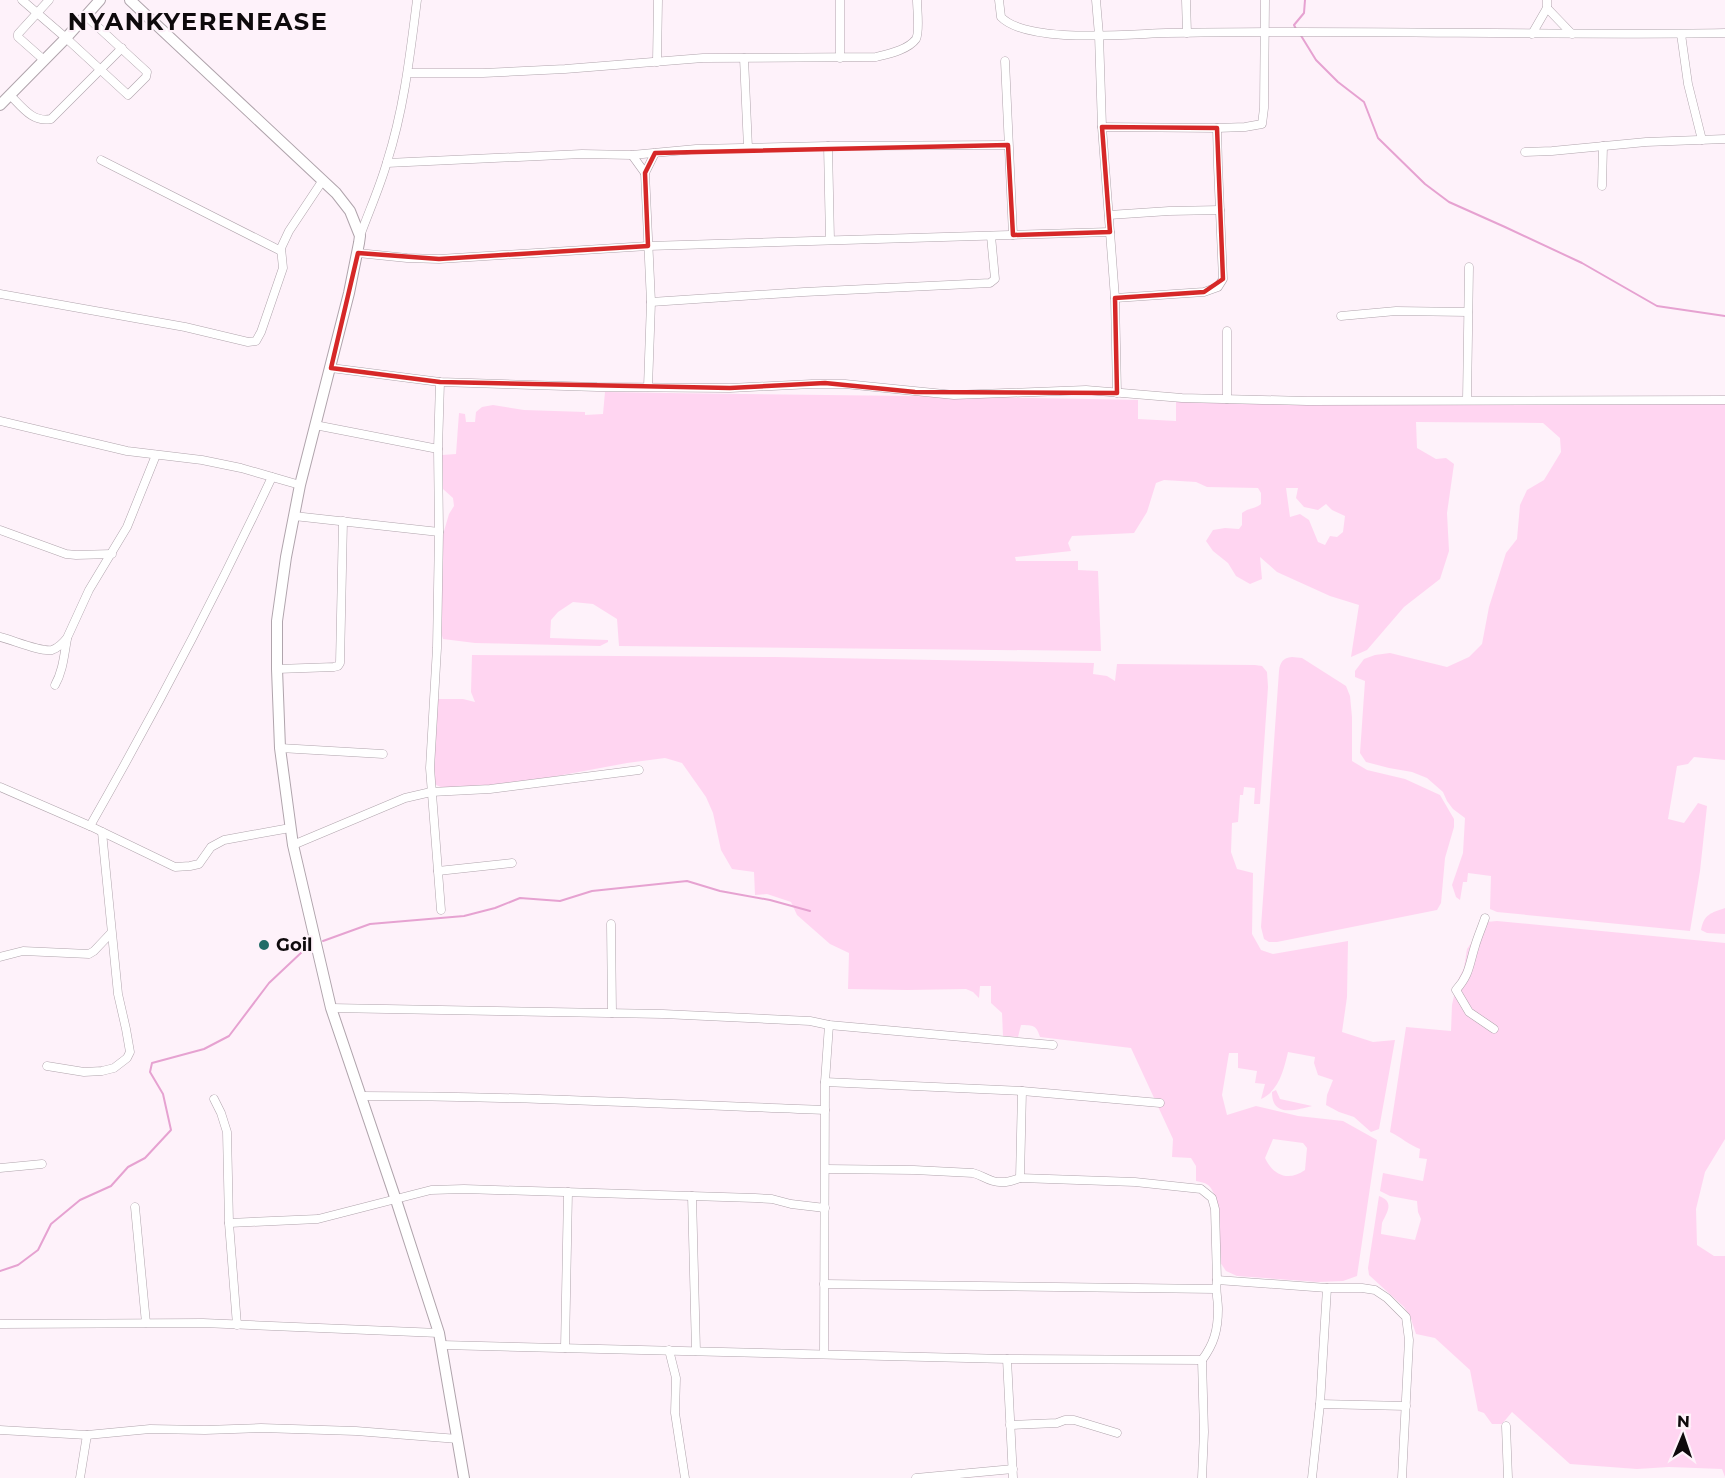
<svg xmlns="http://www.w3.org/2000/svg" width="1725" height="1478" font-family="Montserrat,sans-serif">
<rect width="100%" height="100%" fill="#fef2fa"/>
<!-- green -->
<g fill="#ffd5f1" fill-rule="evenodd">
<path d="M605 392C783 395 960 396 1138 400V419L1176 421V400L1410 405 1591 403 1725 404V760L1694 757 1688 764 1677 766 1668 819 1684 823 1698 803 1707 806 1700 871 1690 931 1497 912 1490 909 1491 876 1468 873 1467 882H1463L1460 900 1456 897 1452 885 1463 853 1465 818 1453 809 1447 801 1443 792 1427 778 1412 772 1389 768 1366 762 1360 753 1365 681 1355 677V671L1364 659 1375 655 1390 653 1447 667 1469 657 1482 644 1489 607 1506 553 1517 539 1520 505 1527 490 1544 480 1561 452 1560 438 1543 423 1416 422 1417 448 1436 459 1446 458 1454 464 1447 513 1449 551 1440 579 1404 607 1367 650 1351 657 1359 605 1330 596 1277 572 1260 557 1262 579 1250 584 1236 576 1228 563 1213 551 1206 541 1213 530 1225 528 1239 529 1242 525V513C1248 508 1255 509 1261 504V493L1258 488 1207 487 1196 482 1164 480 1156 483 1147 512 1134 533 1072 536 1068 543 1071 551 1015 557 1016 561H1078V570L1098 571 1101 651 619 646 617 619 593 604 573 602 558 612 551 620 550 638 608 640V642L600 646 475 643 443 639 439 626 440 545 449 514 454 506 453 498 443 489 442 455 456 454 459 413 465 414 466 422H475L476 412 482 407 493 405 524 410 585 412V415L603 414ZM1286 488H1298L1296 498 1304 507 1318 510 1326 504 1332 510 1345 516 1343 532 1337 537 1330 536 1325 545 1318 542 1309 520 1300 514 1290 517Z"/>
<path d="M472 655 775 657 1094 663 1093 674 1107 676 1115 681 1117 664 1255 665 1262 666 1267 672 1268 687 1260 804H1254L1255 788 1244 787 1243 795H1240L1238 822 1232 823 1231 852 1237 869 1253 873 1252 934 1261 950 1273 954 1348 941 1347 997 1342 1032 1373 1042 1395 1040 1379 1129 1371 1132 1354 1117 1339 1112 1326 1105 1327 1095 1333 1080 1318 1075 1314 1063 1315 1057 1288 1052C1284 1069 1279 1091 1261 1099L1265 1084 1255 1083 1257 1071 1238 1068V1053H1229L1222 1095 1227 1115 1256 1106 1298 1116 1343 1121 1377 1140 1357 1276 1343 1281 1318 1282 1237 1276 1226 1271 1220 1262 1214 1194C1210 1184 1206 1183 1196 1181V1166L1191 1158 1172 1157 1173 1139 1131 1048 1040 1037C1036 1024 1033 1026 1021 1025L1018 1037 1003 1036 1002 1013 991 1003V986H980L979 998 973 992 966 989 907 990 848 989 849 953 830 944 797 915 791 902 767 894 755 895 754 872 732 869 721 850 713 813 706 797 682 763 665 758 627 763 541 779 468 789H445L434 784 435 699H463L475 702 471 692ZM1273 1139 1303 1143 1307 1148 1305 1170C1288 1182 1273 1175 1265 1158Z"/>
<path d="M1292 657 1302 658 1346 686 1350 696 1352 717V761L1367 770 1405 779 1440 795 1454 819V827L1445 858 1441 903 1437 910 1277 942H1269L1264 939 1261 927 1279 671C1280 662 1283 658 1292 657Z"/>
<path d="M1725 908V934L1707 933 1701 930C1704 914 1711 913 1725 908Z"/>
<path d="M1497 921 1725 943V1139L1705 1172 1696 1209 1697 1245 1714 1256H1725V1477L1722 1469 1669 1467 1637 1469 1570 1464 1512 1412 1502 1424H1492L1484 1413 1478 1411 1470 1370 1435 1338 1416 1334 1410 1316 1404 1307 1369 1275 1368 1268 1379 1196C1395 1202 1387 1212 1382 1223 1382 1224 1381 1233 1381 1234L1415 1240 1421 1219 1418 1212 1417 1201 1390 1196 1380 1191 1383 1173 1423 1181 1427 1159 1419 1158 1420 1149C1409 1145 1401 1137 1390 1132L1406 1027 1451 1031 1452 1005 1457 982 1464 968 1467 949 1486 922Z"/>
<path d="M1276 1090 1280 1099 1312 1106C1296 1110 1272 1118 1272 1092Z"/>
</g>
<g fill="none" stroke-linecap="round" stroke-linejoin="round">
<!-- stream -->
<g stroke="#e6a2d1" stroke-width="2">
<polyline points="1296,29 1294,25 1304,13 1305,0"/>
<polyline points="1300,34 1316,60 1338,82 1364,102 1378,138 1425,184 1449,202 1505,227 1582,263 1657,306 1725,316"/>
<polyline points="323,941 370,924 464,916 495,908 520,898 560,901 592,891 687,881 720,891 770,900 810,911"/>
<polyline points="0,1271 18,1265 38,1250 51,1224 80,1200 111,1186 128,1167 145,1158 171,1130 163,1094 150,1072 152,1063 204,1049 229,1036 269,983 303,951"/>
</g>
<!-- street casing -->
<g stroke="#b0a4ac" stroke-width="9">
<g id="street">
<polyline points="22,0 66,38 128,95 146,77 147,72 86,16"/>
<polyline points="840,0 840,58"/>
<path d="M999 0 1001 17C1027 44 1128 34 1166 33 1352 29 1539 36 1725 33"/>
<polyline points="1096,0 1099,35 1102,127 1115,298 1117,393"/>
<polyline points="1186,0 1187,33"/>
<polyline points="1547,8 1572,34"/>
<polyline points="1532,34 1547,8 1547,0"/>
<polyline points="1681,34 1688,84 1702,140"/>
<polyline points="744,58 748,148"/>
<polyline points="44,60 18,37 18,34 49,0"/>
<polyline points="1005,61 1013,235"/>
<polyline points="657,62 658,0"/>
<path d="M408 73H483L565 69 703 58 876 57C888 54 908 50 916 39 920 32 917 9 917 0"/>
<path d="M10 95C22 107 33 123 51 119L122 48"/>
<polyline points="1102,127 1217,128 1245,127 1262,124 1264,108 1265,0"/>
<polyline points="828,146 830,240"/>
<polyline points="1525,152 1552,151 1646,142 1725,139"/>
<polyline points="632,155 645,173"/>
<polyline points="101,160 281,251"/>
<polyline points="387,163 582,154 632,155 696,149 828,146 1008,145"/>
<polyline points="1602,186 1603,146"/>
<polyline points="1109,215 1169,211 1220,210"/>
<path d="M360 236C369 211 380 187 387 162 404 109 410 55 417 0"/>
<polyline points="358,253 407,258 439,259 648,246 1110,232"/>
<polyline points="0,294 185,327 248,342 256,341 261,332 283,268 281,248 289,231 323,180"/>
<polyline points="1115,298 1204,292 1218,287 1223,279 1218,166 1217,128"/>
<polyline points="651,302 804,292 990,283 995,279 991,236"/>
<polyline points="1341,316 1396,311 1468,312"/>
<polyline points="331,368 440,382 597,387 730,388 812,384 845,384 954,395 1086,390 1182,398 1307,401 1725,400"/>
<polyline points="440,382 438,449 439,532 437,648 430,768 441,910"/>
<polyline points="648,387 651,302 645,173 655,153"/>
<polyline points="1227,399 1227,331"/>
<polyline points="1467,400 1469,267"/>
<polyline points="0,421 127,451 202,460 241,468 300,485"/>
<polyline points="315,425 438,449"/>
<polyline points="294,516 439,532"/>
<polyline points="0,530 66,554 76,555 112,554"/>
<path d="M0 637C13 640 40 652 52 650 58 648 63 643 67 638L89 590 127 527 156 455"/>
<polyline points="277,669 334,667 338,666 340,663 343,521"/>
<path d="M55 685C63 671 64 655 67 639"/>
<polyline points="280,748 383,754"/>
<polyline points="0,787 90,826 175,867 190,866 199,864 211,847 224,840 290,828"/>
<path d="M90 826C155 712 216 596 272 477"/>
<polyline points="293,845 405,798 431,792 490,789 639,770"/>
<polyline points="438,871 512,863"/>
<path d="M1485 918C1482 927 1478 936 1475 946 1469 965 1470 974 1456 990L1469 1012 1494 1029"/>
<polyline points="611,924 612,1013"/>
<polyline points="0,957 23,951 89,954 94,951 111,933"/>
<polyline points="331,1008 663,1014 810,1021 829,1025 1053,1045"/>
<polyline points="47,1066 84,1072 102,1071 114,1068 127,1058 130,1052 126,1029 118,994 102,832"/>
<polyline points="825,1082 1022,1091 1160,1103"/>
<path d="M361 1096C516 1096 670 1104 825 1110"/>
<polyline points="214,1099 221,1113 227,1132 229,1223 237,1325"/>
<polyline points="0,1168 42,1164"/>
<polyline points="1020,1178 1022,1091"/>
<polyline points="692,1196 696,1351"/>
<polyline points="135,1207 146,1323"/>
<polyline points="229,1223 318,1219 431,1190 464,1189 755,1198 772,1199 791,1204 825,1208"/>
<polyline points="1217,1280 1327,1288 1362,1288 1375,1290 1387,1298 1406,1317 1409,1340 1402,1478"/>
<polyline points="824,1284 1215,1289"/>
<polyline points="0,1324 203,1323 439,1333"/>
<path d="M442 1345 1007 1359 1202 1360C1214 1344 1218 1330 1218 1309 1218 1299 1215 1290 1217 1280L1215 1209 1212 1198 1201 1189 1135 1182 1020 1178C1012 1181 1003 1184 993 1181 986 1179 981 1175 973 1173L914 1170 826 1169"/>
<polyline points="565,1348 568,1192"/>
<polyline points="669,1350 676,1378 675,1413 685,1478"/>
<polyline points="824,1354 825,1082 829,1025"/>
<polyline points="1007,1359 1013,1478"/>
<polyline points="1202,1360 1204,1432 1202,1478"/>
<polyline points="1320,1404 1406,1406"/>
<polyline points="1010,1425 1057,1423 1065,1420 1074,1420 1117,1433"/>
<polyline points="1506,1426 1508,1478"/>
<polyline points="0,1430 87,1435 150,1429 205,1430 261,1428 356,1431 458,1439"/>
<polyline points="80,1478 87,1435"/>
<polyline points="916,1478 1013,1469"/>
<polyline points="1312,1478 1320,1404 1327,1288"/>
</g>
</g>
<!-- secondary casing -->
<g stroke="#b0a4ac" stroke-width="12">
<g id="secondary">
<polyline points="130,0 336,193 350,211 360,236 359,243 349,293 300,485 286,557 277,621 277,669 280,748 293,845 331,1008 396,1200 439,1333 464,1478"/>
<polyline points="0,105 66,38 100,0"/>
</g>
</g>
<!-- street -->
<use href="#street" stroke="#fff" stroke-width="8"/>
<!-- secondary -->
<use href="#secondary" stroke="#fff" stroke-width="10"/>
</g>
<!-- marked area -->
<path fill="none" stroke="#d62828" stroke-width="4.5" stroke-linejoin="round" d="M1102 127 1217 128 1223 279 1204 292 1115 298 1117 393 915 392 825 383 730 388 440 382 331 368 358 253 439 259 648 246 645 173 655 153 1008 145 1013 235 1110 232Z"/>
<!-- markers -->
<circle fill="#216c67" stroke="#fef2fa" stroke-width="2" cx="264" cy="945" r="6"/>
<g text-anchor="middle" stroke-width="4.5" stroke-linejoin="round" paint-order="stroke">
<!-- poi labels -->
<g font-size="18" font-weight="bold" fill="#0e0a0c" stroke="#fef2fa" text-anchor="start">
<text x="276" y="951">Goil</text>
</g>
<!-- district labels -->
<g font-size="24" font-weight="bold" letter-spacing="1.5" fill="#0e0a0c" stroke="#fef2fa">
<text x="198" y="30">NYANKYERENEASE</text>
</g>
</g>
<!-- north arrow -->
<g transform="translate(1683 1436) rotate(2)" stroke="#fef2fa" stroke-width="4.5" paint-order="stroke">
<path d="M0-4.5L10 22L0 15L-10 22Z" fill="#0e0a0c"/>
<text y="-9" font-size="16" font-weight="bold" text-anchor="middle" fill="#0e0a0c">N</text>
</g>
</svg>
